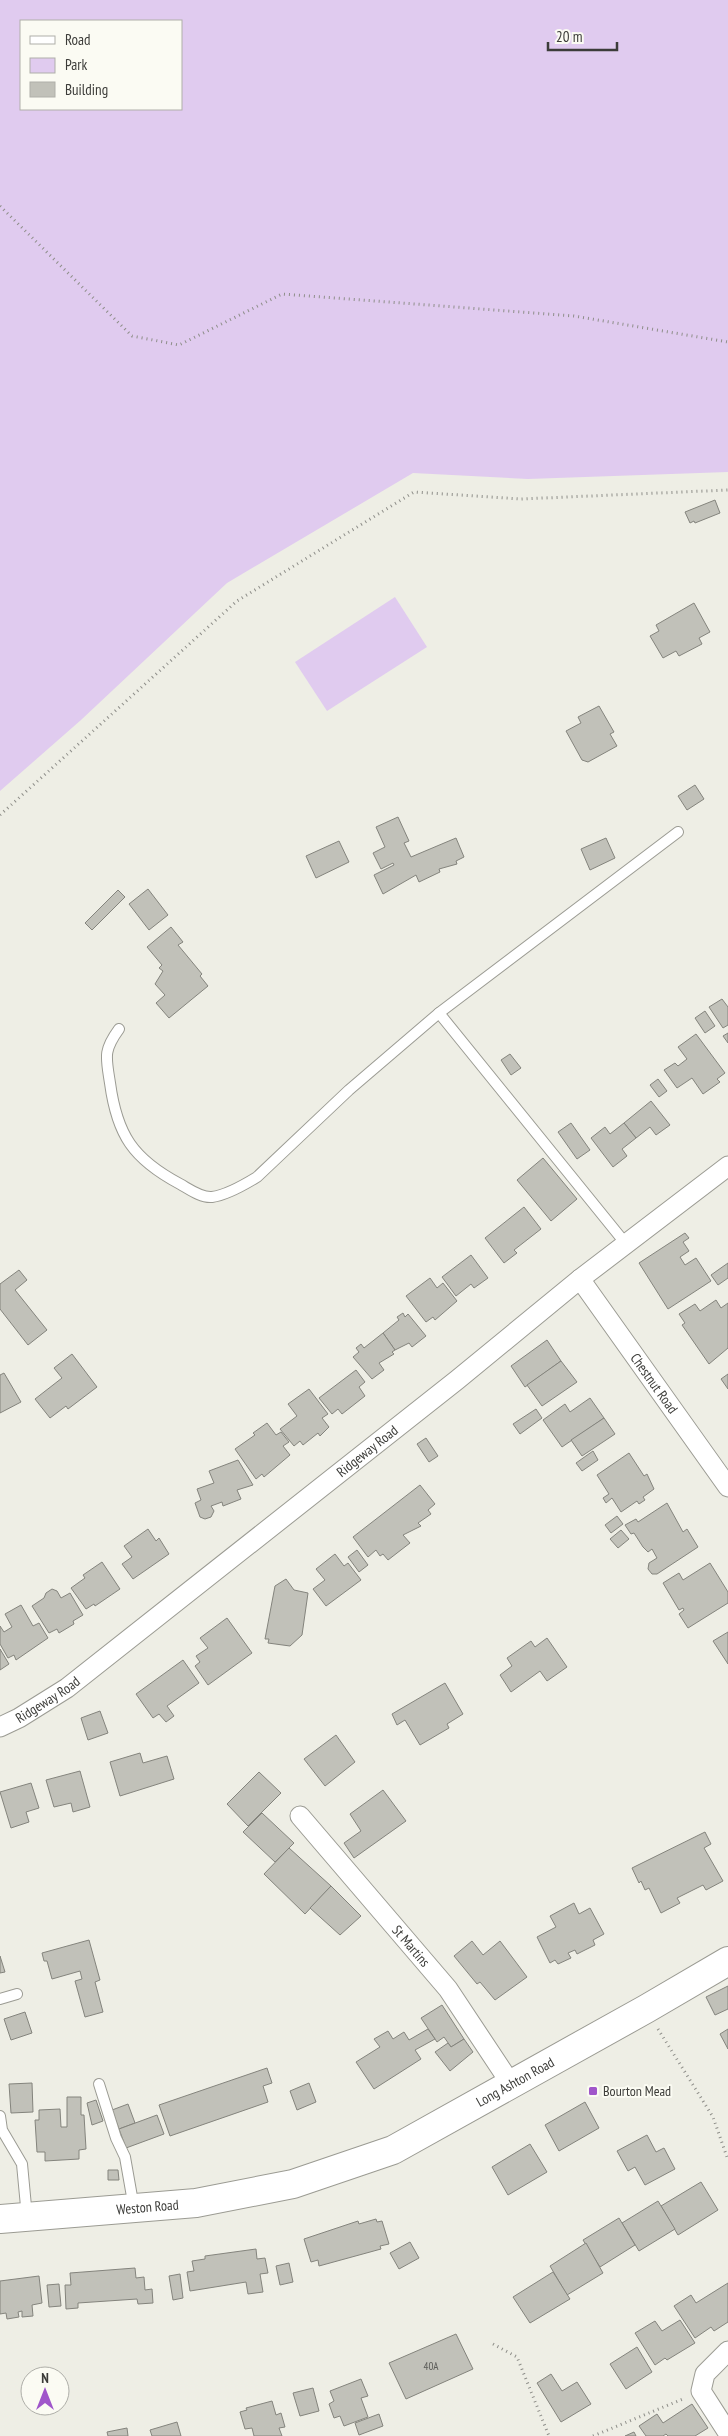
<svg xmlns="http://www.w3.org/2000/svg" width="728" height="2436" font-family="'PT Sans Narrow',sans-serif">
<rect width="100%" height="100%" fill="#eeeee5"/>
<!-- green -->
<g fill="#e0cbef" fill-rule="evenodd">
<path d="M0 0H728V472L528 479 413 473 227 583 81 720 0 791ZM21 21H181V109H21Z"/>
<polygon points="395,597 427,647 327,711 295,662"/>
</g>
<!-- building -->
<g fill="#c1c1b9" stroke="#84847d">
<polygon points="715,500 720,513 695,523 694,521 690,523 685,512"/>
<polygon points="694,603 710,632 699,638 702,644 679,656 676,651 663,658 650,636 659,631 656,625"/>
<polygon points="599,706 614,732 610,734 617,746 588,762 582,760 566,731 581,723 578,717"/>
<polygon points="695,785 704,799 687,810 678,796"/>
<polygon points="398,817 409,841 404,843 411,857 456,838 464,857 456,861 457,864 439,869 440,872 419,882 416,875 383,894 374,875 394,865 393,863 381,869 373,853 385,847 376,827"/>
<polygon points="606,838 615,858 590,870 581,849"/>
<polygon points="339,841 349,862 316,878 306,856"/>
<polygon points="148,889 168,915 149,930 129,904"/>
<polygon points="118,890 125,897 92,930 85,923"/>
<polygon points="171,927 183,942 178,945 202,974 200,976 208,986 169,1018 156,1003 165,995 155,984 163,971 159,968 162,965 147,947"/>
<polygon points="722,999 728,1007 728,1025 723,1028 709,1007"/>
<polygon points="705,1011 715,1026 705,1033 695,1018"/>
<polygon points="728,1033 728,1043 723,1036"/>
<polygon points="696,1034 725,1073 717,1079 720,1082 703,1094 692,1078 677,1088 664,1070 675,1063 678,1066 687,1059 678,1047"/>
<polygon points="510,1054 521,1068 511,1075 501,1060"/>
<polygon points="658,1079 667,1091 659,1097 650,1085"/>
<polygon points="651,1101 670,1125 656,1135 650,1127 636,1138 624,1123"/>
<polygon points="571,1123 590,1150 577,1159 558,1132"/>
<polygon points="624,1123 636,1138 622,1149 627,1156 613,1167 591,1138 605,1127 610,1134"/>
<polygon points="543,1158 577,1199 551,1221 517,1180"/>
<polygon points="524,1207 541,1229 514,1250 517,1253 504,1263 485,1238"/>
<polygon points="685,1233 689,1238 683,1242 689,1251 680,1257 685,1265 696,1258 711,1281 668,1309 639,1263"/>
<polygon points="471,1255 488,1278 474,1288 471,1284 456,1296 442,1277"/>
<polygon points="728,1263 728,1278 718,1285 711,1275"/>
<polygon points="19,1270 27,1280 15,1290 47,1330 28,1345 0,1309 0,1284"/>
<polygon points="430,1278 437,1288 443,1283 457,1301 435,1320 433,1317 426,1322 406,1296"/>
<polygon points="716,1300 721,1308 728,1303 728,1348 709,1364 682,1325 685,1323 679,1314 695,1304 700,1311"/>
<polygon points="403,1313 405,1317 408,1314 426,1336 412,1347 409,1343 395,1350 383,1333 399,1320 397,1317"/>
<polygon points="383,1333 395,1350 392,1352 394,1354 379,1363 384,1370 372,1379 353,1357 359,1352 356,1348 361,1344 364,1348"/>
<polygon points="547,1340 561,1361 525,1387 511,1366"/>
<polygon points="72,1354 97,1387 68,1409 66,1406 50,1418 35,1399 62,1378 54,1368"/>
<polygon points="561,1361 577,1382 542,1406 527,1385"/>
<polygon points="356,1370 365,1382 359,1387 365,1396 342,1414 338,1409 332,1414 319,1398"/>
<polygon points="4,1373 21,1402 0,1413 0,1375"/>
<polygon points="728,1374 728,1389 721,1379"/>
<polygon points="309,1389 328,1414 322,1418 329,1427 320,1436 318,1433 303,1445 300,1441 294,1446 280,1429 297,1416 288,1404"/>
<polygon points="590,1398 604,1418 562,1447 543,1420 565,1404 570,1412"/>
<polygon points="536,1409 542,1418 520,1434 513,1424"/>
<polygon points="604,1418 615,1434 582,1456 571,1440"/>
<polygon points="267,1423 276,1435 281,1432 289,1442 283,1446 290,1455 264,1477 262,1474 256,1479 235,1449 255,1435 253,1433"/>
<polygon points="426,1438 438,1456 429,1462 417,1444"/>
<polygon points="593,1451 598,1460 582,1471 576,1463"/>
<polygon points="629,1453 644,1476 647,1474 654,1489 643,1497 645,1500 639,1504 637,1501 621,1512 612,1498 606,1503 603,1498 609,1494 597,1475"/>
<polygon points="238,1460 253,1485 237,1490 241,1499 223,1506 222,1502 211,1506 214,1511 211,1517 205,1519 200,1517 195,1503 201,1500 197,1489 214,1483 209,1471"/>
<polygon points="420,1485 435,1504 428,1510 431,1514 418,1523 421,1526 403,1535 410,1543 388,1560 383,1554 380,1556 376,1550 368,1557 353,1537"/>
<polygon points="667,1503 683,1532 687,1529 698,1547 657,1574 652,1574 648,1569 649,1563 657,1558 652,1549 648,1552 643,1547 634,1533 631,1534 625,1525 636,1519 638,1522"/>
<polygon points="617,1516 623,1524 611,1533 605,1525"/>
<polygon points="148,1529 156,1541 159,1538 169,1554 133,1579 122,1564 132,1557 124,1546"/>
<polygon points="621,1530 629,1539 618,1548 610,1539"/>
<polygon points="357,1550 368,1565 359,1572 348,1557"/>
<polygon points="335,1554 344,1566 348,1563 361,1580 326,1606 313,1589 325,1580 316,1569"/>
<polygon points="102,1562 120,1589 95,1606 94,1604 86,1609 71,1588 85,1578 83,1575"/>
<polygon points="710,1563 728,1592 728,1603 688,1628 679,1614 684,1610 683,1608 679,1610 663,1583 679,1573 683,1580"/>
<polygon points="286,1579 294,1590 308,1593 302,1635 290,1646 268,1643 269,1639 265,1639 275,1586"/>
<polygon points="52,1589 57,1591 61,1598 70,1593 83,1615 73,1621 74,1624 59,1633 57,1629 49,1633 32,1606 44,1598 46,1593"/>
<polygon points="21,1605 33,1626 39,1623 48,1638 16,1660 14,1655 8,1658 0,1644 0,1626 4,1632 12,1627 5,1614"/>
<polygon points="227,1618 252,1653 208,1685 195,1666 200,1662 196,1656 208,1648 200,1638"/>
<polygon points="728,1632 728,1664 713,1641"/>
<polygon points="547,1638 567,1667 547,1681 540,1671 511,1692 500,1675 512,1666 507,1658 531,1641 535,1647"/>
<polygon points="0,1649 9,1664 0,1670"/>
<polygon points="183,1660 199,1683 167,1706 174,1716 166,1722 159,1714 153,1718 136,1694"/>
<polygon points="445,1683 463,1714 447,1724 449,1728 420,1745 405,1720 397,1725 392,1714"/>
<polygon points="100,1711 108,1733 88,1740 81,1718"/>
<polygon points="336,1735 355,1762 325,1786 304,1759"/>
<polygon points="140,1753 143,1763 167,1756 174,1779 120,1796 110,1762"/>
<polygon points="80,1771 90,1807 73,1812 71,1803 54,1807 46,1780"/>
<polygon points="259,1772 281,1793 248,1826 227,1804"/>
<polygon points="31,1783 39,1808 26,1812 29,1822 11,1828 0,1792"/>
<polygon points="383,1790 406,1821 354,1858 344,1843 361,1831 350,1814"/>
<polygon points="262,1813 294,1843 275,1862 243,1832"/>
<polygon points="705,1832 711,1844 704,1848 723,1881 706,1890 703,1885 677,1898 680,1903 661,1913 649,1888 645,1890 641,1881 639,1883 632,1868"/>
<polygon points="289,1848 331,1886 305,1914 264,1874"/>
<polygon points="331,1886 361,1916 340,1935 310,1908"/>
<polygon points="574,1903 579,1914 590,1908 604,1934 593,1940 595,1945 577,1954 575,1950 568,1953 571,1958 558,1964 555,1960 550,1963 537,1937 556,1927 550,1916"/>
<polygon points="89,1940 100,1980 95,1982 103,2012 85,2017 75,1981 82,1979 80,1971 52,1979 47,1961 44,1961 42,1953"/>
<polygon points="472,1941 483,1955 500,1941 527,1977 495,2000 480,1982 477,1984 454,1956"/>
<polygon points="0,1956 5,1972 0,1973"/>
<polygon points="728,1986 728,2009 715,2015 706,1997"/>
<polygon points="442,2005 464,2039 451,2047 444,2037 437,2042 421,2018"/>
<polygon points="25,2012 32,2033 11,2040 4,2019"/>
<polygon points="428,2029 435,2039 415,2050 421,2059 374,2089 356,2062 380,2047 374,2039 388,2031 393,2039 404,2032 409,2040"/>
<polygon points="728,2029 728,2049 720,2034"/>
<polygon points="464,2039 473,2052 450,2071 435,2052 448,2043 451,2047"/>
<polygon points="267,2068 272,2083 263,2086 268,2102 170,2136 159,2105"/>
<polygon points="32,2083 33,2112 11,2113 9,2084"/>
<polygon points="309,2083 316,2102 297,2110 290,2091"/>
<polygon points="67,2097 81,2097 81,2115 84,2115 86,2149 79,2150 79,2159 45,2161 45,2152 37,2152 35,2120 39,2120 39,2110 60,2109 61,2127 67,2127"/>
<polygon points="96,2100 103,2121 92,2125 87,2103"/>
<polygon points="585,2102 599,2128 559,2151 545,2125"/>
<polygon points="128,2104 135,2123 119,2129 112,2110"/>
<polygon points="157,2115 164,2134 126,2148 119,2129"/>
<polygon points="647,2135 656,2152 664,2148 675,2169 645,2185 635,2167 628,2171 617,2151"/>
<polygon points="530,2144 547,2172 508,2195 492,2167"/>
<polygon points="108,2170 118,2170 119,2180 108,2180"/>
<polygon points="701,2182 718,2210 678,2235 661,2206"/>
<polygon points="658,2201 675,2229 639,2251 622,2223"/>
<polygon points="619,2218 635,2245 600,2267 583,2240"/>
<polygon points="376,2219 377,2222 382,2221 389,2244 380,2246 381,2249 319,2266 318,2260 311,2262 304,2239 358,2221 359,2224"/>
<polygon points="410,2242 419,2258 399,2269 390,2253"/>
<polygon points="586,2243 603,2273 567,2295 550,2266"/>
<polygon points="256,2249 257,2259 265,2258 268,2273 260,2274 263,2292 248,2294 246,2282 190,2291 187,2272 194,2271 192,2261 205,2259 205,2256"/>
<polygon points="289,2263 293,2282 280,2285 276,2266"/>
<polygon points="135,2268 136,2278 144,2277 145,2290 152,2289 153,2303 138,2304 137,2299 78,2303 78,2308 66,2309 65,2285 71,2285 70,2273"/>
<polygon points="553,2272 570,2299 530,2323 513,2297"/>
<polygon points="180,2274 183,2298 173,2300 169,2276"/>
<polygon points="39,2276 42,2303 32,2305 33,2316 22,2317 22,2311 18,2312 19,2317 7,2319 6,2313 0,2314 0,2281"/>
<polygon points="728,2283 728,2322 714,2331 711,2327 695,2338 674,2306 691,2295 696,2303"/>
<polygon points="59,2284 61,2306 49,2307 47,2285"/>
<polygon points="680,2320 695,2343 667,2360 665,2358 655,2365 635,2333 655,2321 662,2331"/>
<polygon points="456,2334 473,2369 406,2399 389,2363"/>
<polygon points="637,2347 652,2372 626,2389 610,2364"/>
<polygon points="551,2374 562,2391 577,2382 591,2404 561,2422 537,2383"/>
<polygon points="361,2379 368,2396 361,2398 368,2417 344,2426 340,2416 334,2418 329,2404 334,2401 330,2391"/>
<polygon points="313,2388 319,2411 300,2416 293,2393"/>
<polygon points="272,2401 276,2415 281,2413 285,2427 279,2428 282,2436 254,2436 252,2428 245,2429 240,2412 247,2410 246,2408"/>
<polygon points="692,2404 708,2428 695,2436 668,2436 666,2434 663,2436 646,2436 639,2426 657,2414 663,2423"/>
<polygon points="379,2414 383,2426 359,2435 355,2423"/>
<polygon points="177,2422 181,2436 152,2436 150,2430"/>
<polygon points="127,2428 128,2436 108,2436 107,2432"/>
<polygon points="634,2432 636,2436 625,2436"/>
</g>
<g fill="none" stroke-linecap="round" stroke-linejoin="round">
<!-- lane casing -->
<g stroke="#9b9b93" stroke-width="12">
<g id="lane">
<path d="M119 1029C103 1051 106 1057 110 1083 117 1135 133 1159 180 1184 189 1189 201 1198 212 1197 227 1195 244 1185 257 1177L349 1090 439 1013"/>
<polyline points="626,1244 439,1013 678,832"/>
<polyline points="0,1999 17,1994"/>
<polyline points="99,2084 116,2138 125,2157 134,2208"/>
<polyline points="0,2116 2,2130 22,2164 27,2217"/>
</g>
</g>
<!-- street casing -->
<g stroke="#9b9b93" stroke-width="21">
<g id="street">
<path id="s1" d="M580 1279 728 1487"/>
<path id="s2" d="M0 1727 19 1718 67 1688 457 1380 580 1279 728 1166"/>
<path id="s3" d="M300 1816 448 1989 511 2084"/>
<polyline points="728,2351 705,2374 701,2391 728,2433"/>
</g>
</g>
<!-- secondary casing -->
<g stroke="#9b9b93" stroke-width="30">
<g id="secondary">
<path id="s4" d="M0 2219 196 2203 293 2184 393 2150 646 2009 728 1961"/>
</g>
</g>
<!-- path -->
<g stroke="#8e8e89" stroke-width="3" stroke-dasharray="1 4" stroke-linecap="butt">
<polyline points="0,206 132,336 179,345 282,294 574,316 728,342"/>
<polyline points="0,815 237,601 414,492 521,499 728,490"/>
<polyline points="658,2029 713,2117 728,2160"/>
<polyline points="493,2344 517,2357 549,2436"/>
<polyline points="593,2436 683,2399"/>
</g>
<!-- lane -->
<use href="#lane" stroke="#fff" stroke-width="10"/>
<!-- street -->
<use href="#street" stroke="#fff" stroke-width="19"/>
<!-- secondary -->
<use href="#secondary" stroke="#fff" stroke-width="28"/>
</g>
<!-- markers -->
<rect fill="#a056ca" stroke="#fbfbf3" stroke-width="2" x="588" y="2086" width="10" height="10" rx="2.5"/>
<g text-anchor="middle" stroke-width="4" stroke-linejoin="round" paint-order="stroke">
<!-- number labels -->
<g font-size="11" fill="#5d5d59">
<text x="431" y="2370">40A</text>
</g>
<!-- street labels -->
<g font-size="14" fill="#3c3c39" stroke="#fbfbf3">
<text dy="5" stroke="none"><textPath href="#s1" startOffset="128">Chestnut Road</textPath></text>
<text dy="5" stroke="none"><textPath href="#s2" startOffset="460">Ridgeway Road</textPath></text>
<text dy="5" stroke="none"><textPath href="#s2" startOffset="55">Ridgeway Road</textPath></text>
<text dy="5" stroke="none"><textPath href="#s3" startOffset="171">St Martins</textPath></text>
<text dy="5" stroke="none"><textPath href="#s4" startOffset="541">Long Ashton Road</textPath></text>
<text dy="5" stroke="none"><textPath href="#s4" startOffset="148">Weston Road</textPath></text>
</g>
<!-- poi labels -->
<g font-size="14" fill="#3c3c39" stroke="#fbfbf3" text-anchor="start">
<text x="603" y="2096">Bourton Mead</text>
</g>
</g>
<!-- legend -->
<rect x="20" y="20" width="162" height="90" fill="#fbfbf3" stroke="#afafa9"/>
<rect x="30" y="36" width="25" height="8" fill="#ffffff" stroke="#afafa9"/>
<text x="65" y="45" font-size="15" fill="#3c3c39">Road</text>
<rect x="30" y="58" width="25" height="15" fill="#e0cbef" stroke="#afafa9"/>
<text x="65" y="70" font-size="15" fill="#3c3c39">Park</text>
<rect x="30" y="82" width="25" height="15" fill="#c1c1b9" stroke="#afafa9"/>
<text x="65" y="95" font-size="15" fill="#3c3c39">Building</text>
<!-- north arrow -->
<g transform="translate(45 2391)"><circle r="24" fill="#fbfbf3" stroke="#afafa9"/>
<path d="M0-4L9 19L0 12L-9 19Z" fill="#a056ca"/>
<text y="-8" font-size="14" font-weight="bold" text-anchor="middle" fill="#3c3c39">N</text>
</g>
<!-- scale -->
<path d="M548 42v8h69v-8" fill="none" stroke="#3c3c39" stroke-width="2.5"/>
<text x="556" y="42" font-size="15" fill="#3c3c39" stroke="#fbfbf3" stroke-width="4" paint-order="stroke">20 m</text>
</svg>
